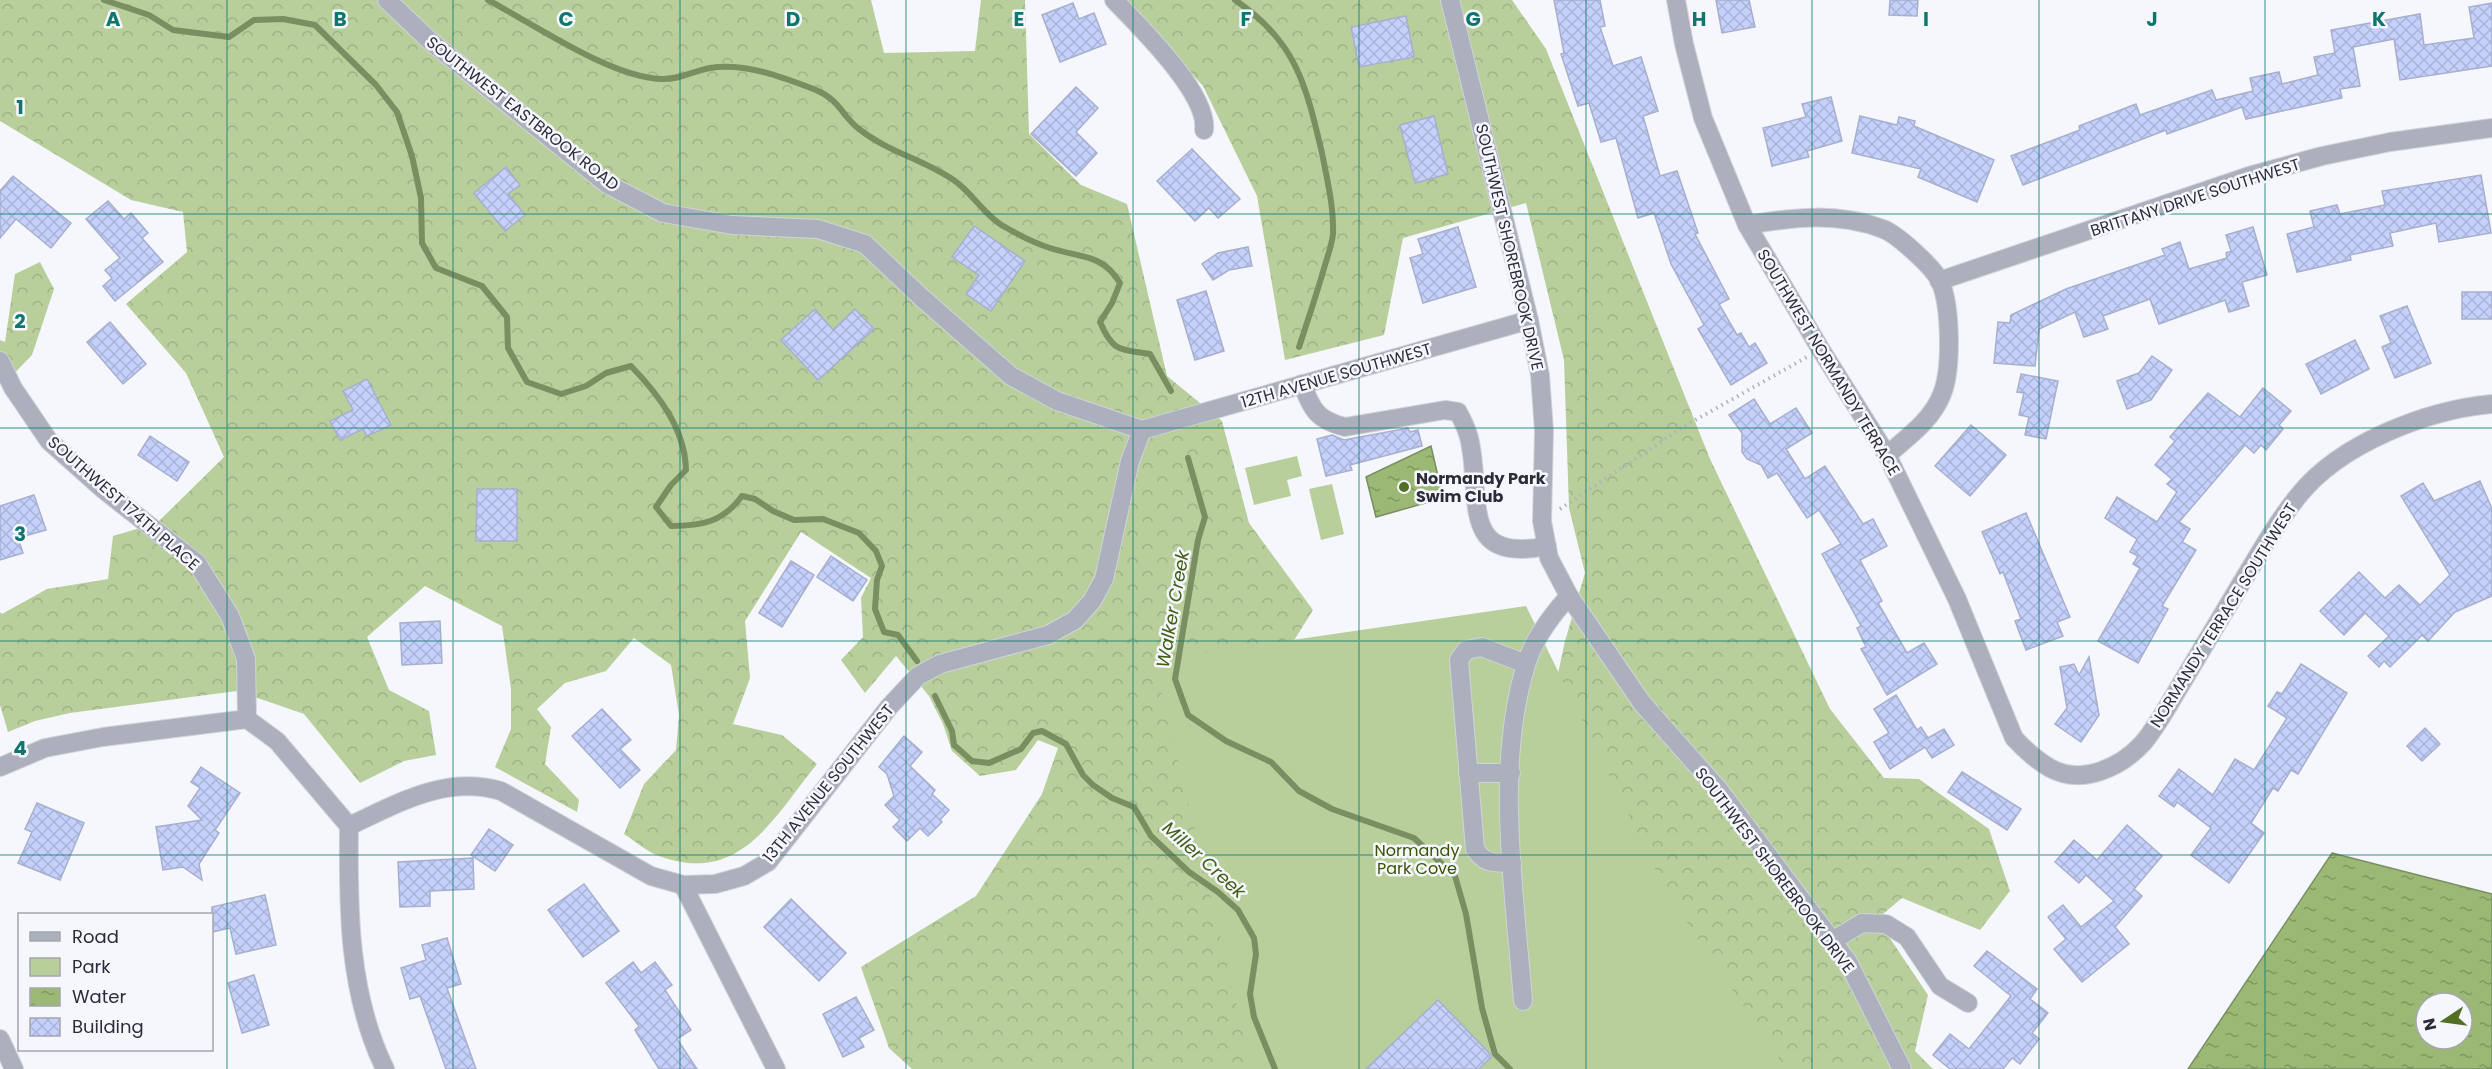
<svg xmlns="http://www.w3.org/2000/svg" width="2492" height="1069" font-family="Poppins,sans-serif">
<defs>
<pattern id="forest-crowns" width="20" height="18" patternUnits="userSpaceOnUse" patternTransform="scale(1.5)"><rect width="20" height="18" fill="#b8cf9c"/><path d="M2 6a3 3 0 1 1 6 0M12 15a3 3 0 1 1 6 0" fill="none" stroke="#9eb287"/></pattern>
<pattern id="water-ripples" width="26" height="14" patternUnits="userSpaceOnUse" patternTransform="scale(1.5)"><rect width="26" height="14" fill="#9bb974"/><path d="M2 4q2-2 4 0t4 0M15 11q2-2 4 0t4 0" fill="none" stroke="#7f9760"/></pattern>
<pattern id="building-cross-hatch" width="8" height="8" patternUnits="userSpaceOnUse" patternTransform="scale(1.5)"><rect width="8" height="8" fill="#c5d1fb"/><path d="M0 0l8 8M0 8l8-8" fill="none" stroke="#a9b4d8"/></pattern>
</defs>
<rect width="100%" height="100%" fill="#f5f7fd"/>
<!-- forest -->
<g fill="url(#forest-crowns)">
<path d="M0 0H871L884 53 975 51 981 0H1025L1029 134 1081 185 1127 204 1167 376 1222 421 1249 523 1313 610 1288 650 1309 1069H912L889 1048 861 967 976 896 1042 794 1058 748 1038 740 1016 770 980 776 952 751 943 724 929 696 896 656 865 693 841 660 863 637 861 598 871 578 801 532 745 621 750 678 733 724 782 735 817 764C773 818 740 886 659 856 646 851 635 841 624 834L644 784 676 750 679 715 671 665 634 638 606 671 565 683 537 709 551 727 545 764 579 800 577 812 495 767 511 729V689L502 626 425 586 367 637 389 690 429 711 436 755 404 761 360 783 304 714 237 691 70 713 35 721 8 732 0 705V612L2 614 47 589 108 579 113 536 157 523 224 457 186 373 126 304 187 252 183 212 131 200 0 121Z"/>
<polygon points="1124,0 1512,0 1546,49 1710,459 1830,709 1884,778 1919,779 1989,829 2010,891 1980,930 1902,898 1877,919 1928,995 1915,1051 1933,1069 1598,1069 1537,771 1565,641 1585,573 1569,508 1564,360 1526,203 1403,238 1384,335 1285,360 1257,196 1203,86"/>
<polygon points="40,262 54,289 32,355 7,381 0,381 0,340 5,342 15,274"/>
</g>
<!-- green -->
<g fill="#b8cf9c">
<polygon points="1297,456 1302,476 1287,480 1291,496 1254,505 1245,468"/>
<polygon points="1332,484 1344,534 1321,540 1309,489"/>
<polygon points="1526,606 1666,891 1786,1069 1252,1069 1154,660"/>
</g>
<!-- water -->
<g fill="url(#water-ripples)" stroke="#798f62" stroke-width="1.5" fill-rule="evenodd">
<polygon points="1431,446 1443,498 1376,517 1366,477"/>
<path d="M2332 853 2492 894V1069H2188ZM2426 1003H2462V1039H2426Z"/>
</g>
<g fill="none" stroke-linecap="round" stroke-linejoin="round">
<!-- stream -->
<g stroke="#798f62" stroke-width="6">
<path d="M104 0 149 15 173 30 229 37 254 20 283 19 315 25 376 85 397 112 412 156 421 198 422 243 436 268 482 286 507 317 508 348 527 382 561 394 586 386 606 373 631 366C659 395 685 429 686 470L671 485 656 507 671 526C702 526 723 522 742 496L755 499 773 511 794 520 823 519 859 533 876 551 882 566 877 580 875 609 884 632 898 635 917 661"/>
<path d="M488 0C535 25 610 77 661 79 679 80 693 71 710 68 744 62 785 78 816 90 840 100 842 116 859 129 888 152 925 160 955 181 972 193 987 218 1005 227 1019 235 1034 243 1050 248 1080 258 1102 253 1120 283L1112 303 1100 322C1113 352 1119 349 1150 354L1171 391"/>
<path d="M1235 0C1296 41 1306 85 1322 153 1327 179 1334 207 1333 234 1332 244 1328 255 1325 265 1317 293 1308 320 1299 347"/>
<polyline points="1188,458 1205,517 1198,540 1175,679 1188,715 1226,741 1271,762 1299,791 1332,809 1414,838 1455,876 1466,914 1482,1008 1495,1054 1510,1069"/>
<polyline points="935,696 952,731 954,745 972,761 989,763 1021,749 1033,733 1042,731 1066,744 1083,775 1093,785 1112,798 1134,807 1151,836 1189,872 1218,892 1238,910 1254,938 1256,954 1250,994 1254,1017 1275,1069"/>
</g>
</g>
<!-- building -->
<g fill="url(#building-cross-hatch)" stroke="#a7afcd" stroke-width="1.5">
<polygon points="1554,0 1600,0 1605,26 1600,27 1613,66 1641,57 1658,111 1643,116 1660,176 1677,171 1698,233 1695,234 1729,299 1719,304 1737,335 1741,333 1749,347 1755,343 1767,363 1731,385 1698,329 1704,325 1671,264 1654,213 1638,218 1616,138 1601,142 1589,103 1578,106 1561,54 1564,53"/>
<polygon points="1716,0 1749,0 1755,27 1722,33"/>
<polygon points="1890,0 1918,0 1917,16 1889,15"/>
<polygon points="1073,3 1079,19 1094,13 1106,44 1060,62 1042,15"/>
<polygon points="2492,3 2492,66 2400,80 2394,39 2353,47 2360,86 2340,89 2342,98 2246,119 2242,107 2167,134 2166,130 2023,185 2011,156 2080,130 2079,126 2136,104 2140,115 2212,90 2216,100 2253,91 2250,78 2279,72 2282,84 2318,75 2314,57 2335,53 2331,30 2420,14 2424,45 2474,38 2469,7"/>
<polygon points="1406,16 1414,57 1359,67 1351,27"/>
<polygon points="1076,87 1098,108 1076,132 1097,153 1076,176 1031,134"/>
<polygon points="1831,97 1842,141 1807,151 1809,157 1772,166 1763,128 1806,117 1802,104"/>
<polygon points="1434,116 1448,174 1415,183 1400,125"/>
<polygon points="1860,116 1897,125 1899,117 1915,121 1914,126 1994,160 1977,202 1918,177 1921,169 1852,153"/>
<polygon points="1192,149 1240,199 1218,218 1209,208 1195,221 1157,181"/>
<polygon points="506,167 520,185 508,194 525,215 505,231 474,193"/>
<polygon points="2481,175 2491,233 2439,242 2436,223 2390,233 2393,246 2350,255 2351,260 2297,272 2287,234 2314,227 2310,211 2337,205 2340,214 2385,205 2382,191"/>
<polygon points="13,176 71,223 51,248 16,219 0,238 0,191"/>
<polygon points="108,201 124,219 131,213 148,233 142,238 163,262 115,301 103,286 112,278 105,270 120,258 86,219"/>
<polygon points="974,226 1025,261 991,311 966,294 979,275 952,257"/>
<polygon points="1458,227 1476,287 1423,303 1410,258 1423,254 1418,239"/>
<polygon points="2253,227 2267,275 2242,282 2249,306 2229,312 2225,300 2159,324 2150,299 2103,316 2108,329 2084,337 2075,312 2039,329 2035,366 1994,363 1998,322 2010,323 2011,315 2066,289 2165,255 2162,249 2180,242 2189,269 2227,258 2226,253 2231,251 2226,235"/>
<polygon points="1248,247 1252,266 1229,270 1213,280 1202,264 1218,253"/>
<polygon points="1206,291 1224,351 1195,360 1177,300"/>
<rect x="2462" y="292" width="30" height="27"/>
<polygon points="2407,306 2431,363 2395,378 2382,347 2391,343 2380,316"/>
<polygon points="815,309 833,330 855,309 874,329 818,380 781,340"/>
<polygon points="110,322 146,364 123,384 87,342"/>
<polygon points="2355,340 2369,369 2321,394 2306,364"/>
<polygon points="2152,356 2172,370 2151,400 2127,409 2117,381 2139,373"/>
<polygon points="2021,374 2058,381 2046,439 2025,435 2029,417 2019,415 2024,393 2017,392"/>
<polygon points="367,379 391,425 367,436 363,429 340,440 330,421 353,410 343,391"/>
<polygon points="2263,388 2291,411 2279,425 2283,429 2266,450 2261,445 2254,453 2245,445 2179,522 2190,529 2182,542 2196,550 2162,606 2168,609 2138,663 2098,641 2140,568 2133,564 2138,556 2130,552 2137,539 2105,518 2117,497 2157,522 2177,492 2167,484 2172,479 2155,465 2175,441 2170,437 2208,393 2240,417"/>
<polygon points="1754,399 1770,424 1796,408 1812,433 1786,449 1805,479 1825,466 1863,524 1873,519 1887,546 1860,560 1882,601 1878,603 1907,653 1924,643 1937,664 1887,695 1861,649 1866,647 1857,628 1861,626 1822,554 1841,544 1819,510 1807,518 1777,473 1768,478 1761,465 1747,459 1742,452 1742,433 1729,415"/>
<polygon points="1971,425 2006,455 1970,496 1935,466"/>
<polygon points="1408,428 1410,432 1418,430 1422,446 1350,465 1352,470 1326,476 1317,439 1332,435 1344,440"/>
<polygon points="150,436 189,462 177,481 138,455"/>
<polygon points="2480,481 2492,509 2492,596 2455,612 2428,641 2422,635 2390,667 2384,661 2379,667 2368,656 2389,636 2365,613 2344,635 2320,611 2359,572 2385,598 2399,585 2420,605 2450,575 2401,496 2423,483 2434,501"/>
<polygon points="477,489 517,489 517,541 476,541"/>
<polygon points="34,495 46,530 18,538 23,553 0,560 0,506"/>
<polygon points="2026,513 2070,617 2057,622 2063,636 2026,650 2015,621 2021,619 2003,572 2000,574 1982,532"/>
<polygon points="831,556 867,580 853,601 817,577"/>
<polygon points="791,561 814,575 782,627 759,613"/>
<polygon points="440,621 442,663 402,665 400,623"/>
<polygon points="2089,657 2099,715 2081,742 2055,724 2067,708 2060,667 2074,664 2079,675"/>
<polygon points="2301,664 2347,693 2298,774 2291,770 2278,791 2273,788 2251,823 2264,833 2229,883 2191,855 2211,828 2177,802 2174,807 2159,796 2179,769 2213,795 2235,759 2254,770 2287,718 2268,706 2277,692 2282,694"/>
<polygon points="1896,695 1917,730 1921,727 1928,738 1944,729 1954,745 1932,758 1925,747 1890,769 1874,742 1889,733 1874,709"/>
<polygon points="602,709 631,740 620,749 640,770 620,788 572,736"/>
<polygon points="2425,728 2440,744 2422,761 2407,746"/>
<polygon points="904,736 922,752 910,766 935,790 932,794 949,810 940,820 942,822 928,836 920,828 907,841 893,827 900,820 885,805 894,796 887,774 879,767"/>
<polygon points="201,767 240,793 215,830 219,833 199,864 202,880 183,867 163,870 156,827 202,820 188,806 200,788 191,782"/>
<polygon points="1962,772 2021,809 2007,830 1948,792"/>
<polygon points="37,803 84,823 60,880 18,863 32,832 25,829"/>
<polygon points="2127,825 2162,856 2134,889 2142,896 2115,927 2129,944 2082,982 2054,949 2066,939 2048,917 2063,905 2081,927 2114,901 2086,875 2079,883 2055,862 2074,840 2097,860"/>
<polygon points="489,829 513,845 495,871 471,855"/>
<polygon points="473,858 474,889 430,891 430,906 400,907 398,862"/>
<polygon points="584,884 619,931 583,957 548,910"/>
<polygon points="265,895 276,945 236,954 230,928 212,932 212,907"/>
<polygon points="791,899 846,953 819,981 764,927"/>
<polygon points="447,938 461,984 447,988 476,1069 446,1069 420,996 410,999 401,968 426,960 422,945"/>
<polygon points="1987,951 2037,989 2030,999 2048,1013 2032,1033 2039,1039 2020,1064 2012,1058 2003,1069 1950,1069 1933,1055 1950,1034 1969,1049 2011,996 1974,966"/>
<polygon points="633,962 641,973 655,962 672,985 665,990 691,1030 677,1039 697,1069 659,1069 635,1030 639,1026 606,983"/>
<polygon points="254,975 269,1025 242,1033 228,983"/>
<polygon points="856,997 874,1030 859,1038 864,1047 843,1057 823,1014"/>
<polygon points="1438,1000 1492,1056 1479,1069 1366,1069"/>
</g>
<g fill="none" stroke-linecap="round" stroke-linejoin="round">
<!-- minor casing -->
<g stroke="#d0d3da" stroke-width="20">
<g id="minor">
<polyline points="387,0 429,40 607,184 663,213 732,225 818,229 865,244 921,297 1011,376 1057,401 1142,430"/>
<path d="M1114 0C1139 26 1209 94 1204 130"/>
<polyline points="1450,0 1529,320 1540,375 1544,431 1542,521 1549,558 1569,596 1642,703 1719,790 1848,962 1902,1069"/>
<path d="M1676 0 1684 44 1703 118 1747 225 1821 350 1887 455 1957 599 2014 738C2025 750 2036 760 2050 768 2082 786 2121 767 2143 743 2150 735 2156 725 2162 716 2188 673 2213 630 2239 587 2258 556 2276 523 2299 495 2341 443 2427 410 2492 404"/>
<path d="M1747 225C1794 217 1838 212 1883 229 1897 234 1933 267 1940 281 1951 306 1952 369 1942 394 1932 420 1908 437 1887 455"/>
<polyline points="1939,281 2249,176 2322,156 2390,142 2492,128"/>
<polyline points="0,361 13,388 49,441 104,490 197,563 230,616 246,659 247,719"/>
<path d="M1302 384C1312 410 1317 420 1345 427L1445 410 1458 412C1463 421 1468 431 1470 442 1482 499 1459 564 1547 546"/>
<polyline points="1142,430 1529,320"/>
<path d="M0 767 45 748 103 737 247 719 277 741 349 826C399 803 445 775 501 791L651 876 683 885 715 884 744 876 768 862 889 707 918 676 940 664 1048 635 1075 620 1092 601 1104 579 1130 461 1142 430"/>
<polyline points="1468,773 1511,773"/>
<path d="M349 826C348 908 348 993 385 1069"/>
<path d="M1512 863C1495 862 1485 865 1475 849L1459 660 1466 650 1482 647 1526 664"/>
<polyline points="683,885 776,1069"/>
<polyline points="1832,941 1862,923 1886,924 1907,937 1940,986 1968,1003"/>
<path d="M1523 1001C1515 896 1494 768 1526 665 1533 640 1551 616 1569 596"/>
<polyline points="0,1039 14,1069"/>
</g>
</g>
<!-- path -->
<polyline stroke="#afb2ba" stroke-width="4" stroke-dasharray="1.5 4.5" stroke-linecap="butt" points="1560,509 1683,427 1807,357"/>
<!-- minor -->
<use href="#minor" stroke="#acb0bd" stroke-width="18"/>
</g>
<!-- grid -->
<path fill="none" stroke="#0f766e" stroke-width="1.5" stroke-opacity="0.55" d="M227 0V1069M453 0V1069M680 0V1069M906 0V1069M1133 0V1069M1359 0V1069M1586 0V1069M1812 0V1069M2039 0V1069M2265 0V1069M0 214H2492M0 428H2492M0 641H2492M0 855H2492"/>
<!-- markers -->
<circle fill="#526f23" stroke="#f5f7fd" stroke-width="2" cx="1404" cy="487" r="6"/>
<g text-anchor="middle" stroke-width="5" stroke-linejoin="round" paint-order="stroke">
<!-- street labels -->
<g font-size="16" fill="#2a2d39" stroke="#f5f7fd">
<text transform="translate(523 113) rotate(38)" y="6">SOUTHWEST EASTBROOK ROAD</text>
<text transform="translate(2195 197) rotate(-18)" y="6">BRITTANY DRIVE SOUTHWEST</text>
<text transform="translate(1510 247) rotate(77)" y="6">SOUTHWEST SHOREBROOK DRIVE</text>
<text transform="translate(1829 362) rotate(59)" y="6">SOUTHWEST NORMANDY TERRACE</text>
<text transform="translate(1336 375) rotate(-16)" y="6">12TH AVENUE SOUTHWEST</text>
<text transform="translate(124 503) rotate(41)" y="6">SOUTHWEST 174TH PLACE</text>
<text transform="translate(2223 615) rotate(-58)" y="6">NORMANDY TERRACE SOUTHWEST</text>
<text transform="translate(828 783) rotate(-51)" y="6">13TH AVENUE SOUTHWEST</text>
<text transform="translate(1775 870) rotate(53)" y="6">SOUTHWEST SHOREBROOK DRIVE</text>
</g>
<!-- poi labels -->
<g font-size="16" font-weight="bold" fill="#2a2d39" stroke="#f5f7fd" text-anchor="start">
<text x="1416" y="484">Normandy Park<tspan x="1416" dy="18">Swim Club</tspan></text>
</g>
<!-- park labels -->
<g font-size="16" fill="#395303" stroke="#f5f7fd">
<text x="1417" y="856">Normandy<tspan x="1417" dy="18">Park Cove</tspan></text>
</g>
<!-- water labels -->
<g font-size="18" font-style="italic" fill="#425d13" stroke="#f5f7fd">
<text transform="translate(1173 609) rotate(-80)" y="6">Walker Creek</text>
<text transform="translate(1204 860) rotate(42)" y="6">Miller Creek</text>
</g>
</g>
<g font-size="20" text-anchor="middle" font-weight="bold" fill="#0f766e" stroke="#f5f7fd" stroke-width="5" stroke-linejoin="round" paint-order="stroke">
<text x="113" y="26">A</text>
<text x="340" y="26">B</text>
<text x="566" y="26">C</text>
<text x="793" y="26">D</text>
<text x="1019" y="26">E</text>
<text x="1246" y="26">F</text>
<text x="1473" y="26">G</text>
<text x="1699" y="26">H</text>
<text x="1926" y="26">I</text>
<text x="2152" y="26">J</text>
<text x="2379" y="26">K</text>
<text x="20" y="114">1</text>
<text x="20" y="328">2</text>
<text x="20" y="541">3</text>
<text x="20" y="755">4</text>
</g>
<!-- legend -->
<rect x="18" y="913" width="195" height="138" fill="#f5f7fd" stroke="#a4a6af" stroke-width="1.5"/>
<rect x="30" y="932" width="30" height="9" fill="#acb0bd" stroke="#a4a6af" stroke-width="1.5"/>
<text x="72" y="943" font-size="18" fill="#2a2d39">Road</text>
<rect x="30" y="958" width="30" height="18" fill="#b8cf9c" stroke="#a4a6af" stroke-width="1.5"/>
<text x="72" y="973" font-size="18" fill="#2a2d39">Park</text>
<rect x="30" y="988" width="30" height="18" fill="url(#water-ripples)" stroke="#a4a6af" stroke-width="1.5"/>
<text x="72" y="1003" font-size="18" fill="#2a2d39">Water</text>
<rect x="30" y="1018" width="30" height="18" fill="url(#building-cross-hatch)" stroke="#a4a6af" stroke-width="1.5"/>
<text x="72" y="1033" font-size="18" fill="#2a2d39">Building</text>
<!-- north arrow -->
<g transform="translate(2444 1021) rotate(257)"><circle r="28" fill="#f5f7fd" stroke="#a4a6af" stroke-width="1.5"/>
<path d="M0-4.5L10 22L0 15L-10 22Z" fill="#526f23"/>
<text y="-9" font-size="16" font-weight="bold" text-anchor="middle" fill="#2a2d39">N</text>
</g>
</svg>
